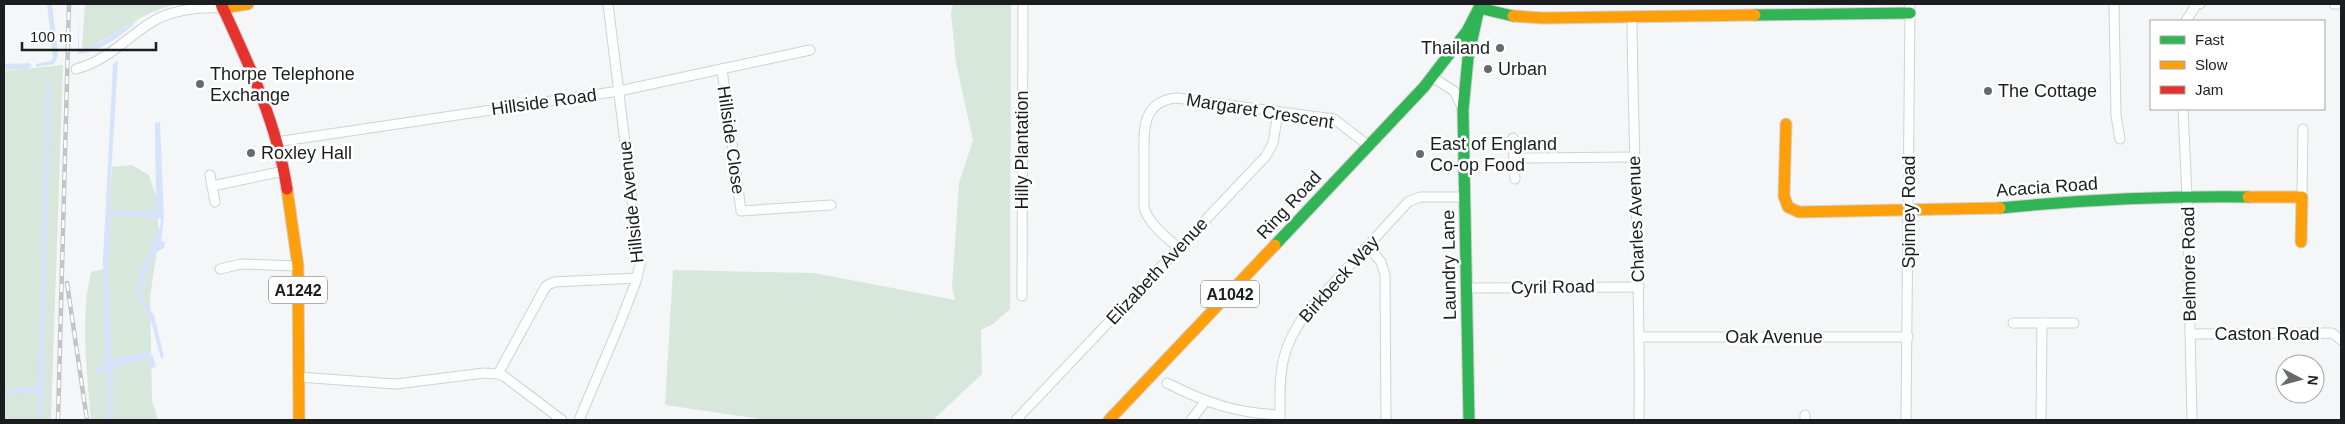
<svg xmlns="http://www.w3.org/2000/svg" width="2345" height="424" font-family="Helvetica,sans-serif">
<rect width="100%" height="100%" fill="#f4f6f8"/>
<!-- green -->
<g fill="#d8e7dc">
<path d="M85 4H179C143 10 117 35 84 50L82 47Z"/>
<polygon points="953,4 1011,4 1010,309 993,324 981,330 982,374 933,420 767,420 665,405 673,270 814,273 955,300 952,288 959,183 973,140 956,63 951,13"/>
<polygon points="63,65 51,420 4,420 4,71"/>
<path d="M132 165 149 175 157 199 159 237 150 297 152 401 158 420H91C87 372 80 320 91 272L104 269 112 167Z"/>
</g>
<!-- water -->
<g fill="#d5e4fa">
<polygon points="47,4 52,4 58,56 54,64 36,67 36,64 51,61 53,58"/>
<path d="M78 4 79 51 97 44 137 20C125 35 98 52 78 54Z"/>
<polygon points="118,61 109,209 112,211 156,211 155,123 160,122 164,217 161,241 165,242 164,248 153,254 141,288 143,301 154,315 164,357 161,359 150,317 138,300 136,289 139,276 160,227 161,219 111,214 108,270 112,361 125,356 149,352 153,356 156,367 152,368 147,358 113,368 113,420 108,420 108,372 97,373 94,371 106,363 104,345 103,260 113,64"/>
<polygon points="29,63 32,65 29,69 4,70 4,64"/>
<polygon points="49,82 51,87 42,420 37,420 37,393 4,394 4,390 38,386 46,97 46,84"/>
</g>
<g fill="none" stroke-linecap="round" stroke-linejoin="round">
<!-- street casing -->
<g stroke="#d0d2d3" stroke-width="11">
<g id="street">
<polyline points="2114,4 2116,116 2120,139"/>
<polyline points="2334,4 2341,4"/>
<path d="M1632 18C1633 152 1641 286 1639 420"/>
<polyline points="2186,21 2196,5 2200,4"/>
<path d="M76 69C113 59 130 32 161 17 180 9 202 7 222 8"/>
<polyline points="722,69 741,211 831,205"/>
<polyline points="1432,77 1454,91 1462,107"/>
<polyline points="2183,109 2187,196 2192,420"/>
<polyline points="1513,138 1514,158"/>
<polyline points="276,142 619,91 810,50"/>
<polyline points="210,175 212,186"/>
<polyline points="1515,179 1514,158 1633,157"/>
<polyline points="2302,197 2303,129"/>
<polyline points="215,202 212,186 284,171"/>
<polyline points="1368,246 1381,262 1385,275 1386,420"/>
<path d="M1179 249C1167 237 1148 224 1144 207 1144 192 1144 176 1144 160 1144 133 1140 101 1177 98L1334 119 1369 146"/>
<polyline points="220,269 241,264 298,266"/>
<polyline points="1467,288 1639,287"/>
<polyline points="1022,296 1023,4"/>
<polyline points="2013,323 2042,323"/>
<polyline points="2191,334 2332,333 2341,340"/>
<polyline points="1640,337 1908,337"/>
<polyline points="498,374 546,286 554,282 637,278"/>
<polyline points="298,377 396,384 484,373 498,374 505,377 562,420"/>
<path d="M1167 383C1206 403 1236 413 1280 415"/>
<polyline points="1805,415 1805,420"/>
<polyline points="579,420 620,323 635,284 640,265 608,4"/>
<polyline points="1016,420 1266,156 1273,143 1278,113"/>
<polyline points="1191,420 1205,402"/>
<path d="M1280 420C1280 374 1278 351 1307 312L1408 202 1420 197H1465"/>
<polyline points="1906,420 1910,4"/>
<polyline points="2041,420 2042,323 2074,323"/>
</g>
</g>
<!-- fast casing -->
<g stroke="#d0d2d3" stroke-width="13">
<g id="fast">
<polyline points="1755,15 1910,13"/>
<path d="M2000 208C2082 200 2165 196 2248 197"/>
<polyline points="1275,245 1424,87 1467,31 1481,4"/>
<polyline points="1469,420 1463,110 1468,58 1479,8 1513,16"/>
</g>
</g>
<!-- slow casing -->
<g stroke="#d0d2d3" stroke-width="13">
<g id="slow">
<polyline points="222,8 248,4"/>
<polyline points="1513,16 1543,18 1755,15"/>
<polyline points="1786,124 1784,196 1788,207 1799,212 2000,208"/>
<polyline points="287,189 298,266 299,420"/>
<polyline points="2248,197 2302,197 2301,242"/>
<polyline points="1109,420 1275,245"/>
</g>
</g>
<!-- jam casing -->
<g stroke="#d0d2d3" stroke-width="13">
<path id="jam" d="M221 4C249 64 277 124 287 189"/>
</g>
<!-- street -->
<use href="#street" stroke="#fdfefe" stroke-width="9"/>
<!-- fast -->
<use href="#fast" stroke="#30b455" stroke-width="11"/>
<!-- slow -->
<use href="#slow" stroke="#ff9f0a" stroke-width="11"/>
<!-- jam -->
<use href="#jam" stroke="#e5322d" stroke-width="11"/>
<!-- rail casing -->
<g stroke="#c4c4c4" stroke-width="4.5">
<g id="rail">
<polyline points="67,283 87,420"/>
<polyline points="58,420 69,4"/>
</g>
</g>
<!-- rail -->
<use href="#rail" stroke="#fff" stroke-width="2.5" stroke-dasharray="8" stroke-linecap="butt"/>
</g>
<!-- markers -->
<g fill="#68696b" stroke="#fff" stroke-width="2">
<circle cx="1500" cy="48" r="5"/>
<circle cx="1488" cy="69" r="5"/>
<circle cx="200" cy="84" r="5"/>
<circle cx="1988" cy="91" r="5"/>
<circle cx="251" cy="153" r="5"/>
<circle cx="1420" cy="154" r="5"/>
</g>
<g text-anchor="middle" stroke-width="5" stroke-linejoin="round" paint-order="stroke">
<!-- shield labels -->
<g fill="#fff" stroke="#606162" stroke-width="1">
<rect x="269" y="276.5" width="58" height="27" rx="4"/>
<rect x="1201" y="280.5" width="58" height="27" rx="4"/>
</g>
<g font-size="16" font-weight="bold" fill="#1c1d1f">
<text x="298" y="296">A1242</text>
<text x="1230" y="300">A1042</text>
</g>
<!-- poi labels -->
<g font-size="18" fill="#1c1d1f" stroke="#fff" text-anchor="start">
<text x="1490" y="54" text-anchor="end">Thailand</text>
<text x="1498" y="75">Urban</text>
<text x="210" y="80">Thorpe Telephone<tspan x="210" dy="21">Exchange</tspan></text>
<text x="1998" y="97">The Cottage</text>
<text x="1430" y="150">East of England<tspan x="1430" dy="21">Co-op Food</tspan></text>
<text x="261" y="159">Roxley Hall</text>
</g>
<!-- street labels -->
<g font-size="18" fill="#1c1d1f" stroke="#fff">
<text transform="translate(544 102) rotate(-8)" y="6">Hillside Road</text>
<text transform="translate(1260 111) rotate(9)" y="6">Margaret Crescent</text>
<text transform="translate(731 140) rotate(82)" y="6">Hillside Close</text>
<text transform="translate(1022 150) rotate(-90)" y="6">Hilly Plantation</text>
<text transform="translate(2047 187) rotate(-4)" y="6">Acacia Road</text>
<text transform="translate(631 202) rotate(-96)" y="6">Hillside Avenue</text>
<text transform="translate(1289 205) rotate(-47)" y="6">Ring Road</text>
<text transform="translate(1909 212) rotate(-90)" y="6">Spinney Road</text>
<text transform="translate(1636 219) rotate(-92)" y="6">Charles Avenue</text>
<text transform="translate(2189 264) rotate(-91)" y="6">Belmore Road</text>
<text transform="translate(1449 265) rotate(-91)" y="6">Laundry Lane</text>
<text transform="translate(1157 271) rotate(-47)" y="6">Elizabeth Avenue</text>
<text transform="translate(1339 279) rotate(-48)" y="6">Birkbeck Way</text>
<text transform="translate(1553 287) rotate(-1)" y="6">Cyril Road</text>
<text x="2267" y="340">Caston Road</text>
<text x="1774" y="343">Oak Avenue</text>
</g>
</g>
<!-- border -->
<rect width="2345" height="424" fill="none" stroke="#1c1d1f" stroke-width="10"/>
<!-- legend -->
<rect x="2150" y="20" width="175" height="90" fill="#ffffff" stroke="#a4a5a5"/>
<rect x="2160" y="36" width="25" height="8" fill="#30b455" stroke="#a4a5a5"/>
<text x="2195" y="45" font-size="15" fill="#1c1d1f">Fast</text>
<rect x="2160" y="61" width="25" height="8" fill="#ff9f0a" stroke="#a4a5a5"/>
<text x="2195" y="70" font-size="15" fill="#1c1d1f">Slow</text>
<rect x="2160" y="86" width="25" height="8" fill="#e5322d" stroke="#a4a5a5"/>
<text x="2195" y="95" font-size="15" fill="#1c1d1f">Jam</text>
<!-- north arrow -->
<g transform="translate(2300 379) rotate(96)"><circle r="24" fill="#ffffff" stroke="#a4a5a5"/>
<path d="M0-4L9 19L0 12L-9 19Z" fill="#68696b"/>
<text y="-8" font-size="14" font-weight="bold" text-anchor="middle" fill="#1c1d1f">N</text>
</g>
<!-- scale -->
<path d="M22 42v8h134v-8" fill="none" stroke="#1c1d1f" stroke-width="2.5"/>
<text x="30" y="42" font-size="15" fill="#1c1d1f" stroke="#ffffff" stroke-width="4" paint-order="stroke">100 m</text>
</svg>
